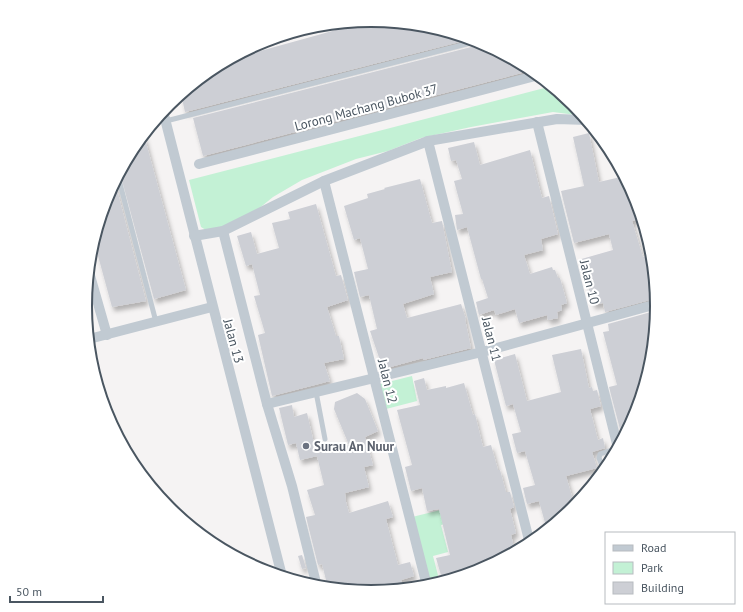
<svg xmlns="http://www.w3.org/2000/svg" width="743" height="612" font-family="'PT Sans',sans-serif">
<defs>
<filter id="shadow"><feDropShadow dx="2.5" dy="4.5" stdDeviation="2" flood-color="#0004"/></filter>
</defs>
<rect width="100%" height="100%" fill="#f5f3f3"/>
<!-- green -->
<g fill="#c3f1d5">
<polygon points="552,86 574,104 584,116 553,112 471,127 421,138 388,151 356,159 302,180 273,197 245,220 209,232 201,227 189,180"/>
<polygon points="412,376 417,401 386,409 380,384"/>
<polygon points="461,505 464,519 441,525 448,552 433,556 440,583 429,586 412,517"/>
</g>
<!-- building -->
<g fill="#cdcfd5" filter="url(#shadow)">
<polygon points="372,20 428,26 471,39 185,112 181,94 213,68 231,59"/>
<polygon points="482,42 533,70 203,156 193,118 479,45"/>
<polygon points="589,133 599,182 625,176 636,197 642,218 632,221 643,257 652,255 657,298 605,312 603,303 593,305 584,270 581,271 578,260 613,250 609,234 574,243 561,191 584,186 573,137"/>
<polygon points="144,135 186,290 154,299 120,173 134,147"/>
<polygon points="474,142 480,165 530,150 542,198 549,196 558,234 541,239 543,250 524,255 530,274 552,267 553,270 555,270 558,278 560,278 567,303 561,305 562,310 557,312 558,318 548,320 547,315 519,323 515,309 496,315 494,310 479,315 476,302 488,298 482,279 481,279 467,227 457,230 455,215 463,214 454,181 462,179 456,160 451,161 448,148"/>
<polygon points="420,179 432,223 442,221 452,272 430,277 434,294 403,304 407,318 461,304 466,319 465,319 471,348 423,360 423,358 383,369 370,331 377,329 369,295 360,297 354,272 368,269 360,238 354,240 344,206 368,198 367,194 385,189 384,188"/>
<polygon points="115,182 146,301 112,307 94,241 107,196"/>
<polygon points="316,204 336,276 341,275 348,300 327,307 336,336 339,336 344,359 324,363 330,381 272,396 258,335 265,333 254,296 260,295 252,264 246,266 237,236 251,232 257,254 279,248 272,223 290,219 288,212"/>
<polygon points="651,312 655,330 652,362 636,416 629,427 620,429 609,387 617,385 603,332 609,331 608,324"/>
<polygon points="581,349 589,388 592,387 593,391 597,390 601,406 590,409 598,440 603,438 605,448 592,452 597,468 566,476 575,507 547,530 539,501 527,504 523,488 535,485 525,451 517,453 512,434 521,432 513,404 506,406 494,360 515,354 527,401 561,392 552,355"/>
<polygon points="424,378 427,390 446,386 446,388 464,383 473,415 475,414 483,447 491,445 498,470 500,470 506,492 510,492 514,507 510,509 516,533 511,535 515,552 481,570 443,582 436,558 450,555 439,509 427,511 422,488 411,491 405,467 412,465 397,410 420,405 414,381"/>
<polygon points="357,393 365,399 378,431 365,437 373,465 364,467 369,487 345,493 346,502 349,513 388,501 393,517 386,519 398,565 410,562 414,576 401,580 404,589 371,592 328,588 322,564 318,565 306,517 315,515 307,490 324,485 316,452 349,445 334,409 335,402"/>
<polygon points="292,405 294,417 307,413 317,456 300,460 296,443 288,445 279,408"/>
<polygon points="302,555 306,568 302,569 298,556"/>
</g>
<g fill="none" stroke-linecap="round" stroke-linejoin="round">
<!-- service -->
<g stroke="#c1cad2" stroke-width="5">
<polyline points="166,121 478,41"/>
<polyline points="118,176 156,322"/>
<polyline points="316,392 325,439"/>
<polyline points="601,476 603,468 599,458 600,454 618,448"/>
<polyline points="591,483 596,481"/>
</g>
<!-- minor -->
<g stroke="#c1cad2" stroke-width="10">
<polyline points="163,111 282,576"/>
<polyline points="537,122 618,448"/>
<polyline points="428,141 530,544"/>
<polyline points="199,164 539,75"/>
<polyline points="324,181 427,586"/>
<polyline points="223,231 267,404 292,486 317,587"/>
<polyline points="194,236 223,231 324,181 428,141 557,119 587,120"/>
<polyline points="89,272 107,335"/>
<polyline points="89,339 212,307"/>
<polyline points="267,404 482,352 657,304"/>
</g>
</g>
<!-- markers -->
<circle fill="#6b7280" stroke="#fff" stroke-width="1.5" cx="306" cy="446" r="4"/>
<g text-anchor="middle" stroke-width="4" stroke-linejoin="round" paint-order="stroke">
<!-- street labels -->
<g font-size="13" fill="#4a5661" stroke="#fff">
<text transform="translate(366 107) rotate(-15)" y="5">Lorong Machang Bubok 37</text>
<text transform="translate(590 282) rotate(76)" y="5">Jalan 10</text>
<text transform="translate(492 339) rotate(76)" y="5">Jalan 11</text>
<text transform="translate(234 341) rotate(75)" y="5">Jalan 13</text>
<text transform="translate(388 381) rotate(76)" y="5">Jalan 12</text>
</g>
<!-- worship labels -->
<g font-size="13" font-weight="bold" fill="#5b616d" stroke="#fff" text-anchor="start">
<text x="314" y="451">Surau An Nuur</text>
</g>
</g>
<!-- crop -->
<path d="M0 0H743V612H0ZM92 306a279 279 0 1 1 558 0a279 279 0 1 1-558 0Z" fill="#fff" fill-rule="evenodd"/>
<path fill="none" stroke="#4a5661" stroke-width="2" d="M92 306a279 279 0 1 1 558 0a279 279 0 1 1-558 0Z"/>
<!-- legend -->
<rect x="605" y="532" width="130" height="72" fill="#ffffff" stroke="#b7bbc0"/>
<rect x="613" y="545" width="20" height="6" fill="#c1cad2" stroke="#b7bbc0"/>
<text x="641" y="552" font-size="12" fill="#4a5661">Road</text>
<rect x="613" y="562" width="20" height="12" fill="#c3f1d5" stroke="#b7bbc0"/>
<text x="641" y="572" font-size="12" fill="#4a5661">Park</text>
<rect x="613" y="582" width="20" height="12" fill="#cdcfd5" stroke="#b7bbc0"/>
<text x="641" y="592" font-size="12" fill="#4a5661">Building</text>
<!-- scale -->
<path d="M10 596v6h93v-6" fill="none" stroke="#4a5661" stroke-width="2"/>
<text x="16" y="596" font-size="12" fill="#4a5661" stroke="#ffffff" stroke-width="3" paint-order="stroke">50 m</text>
</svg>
